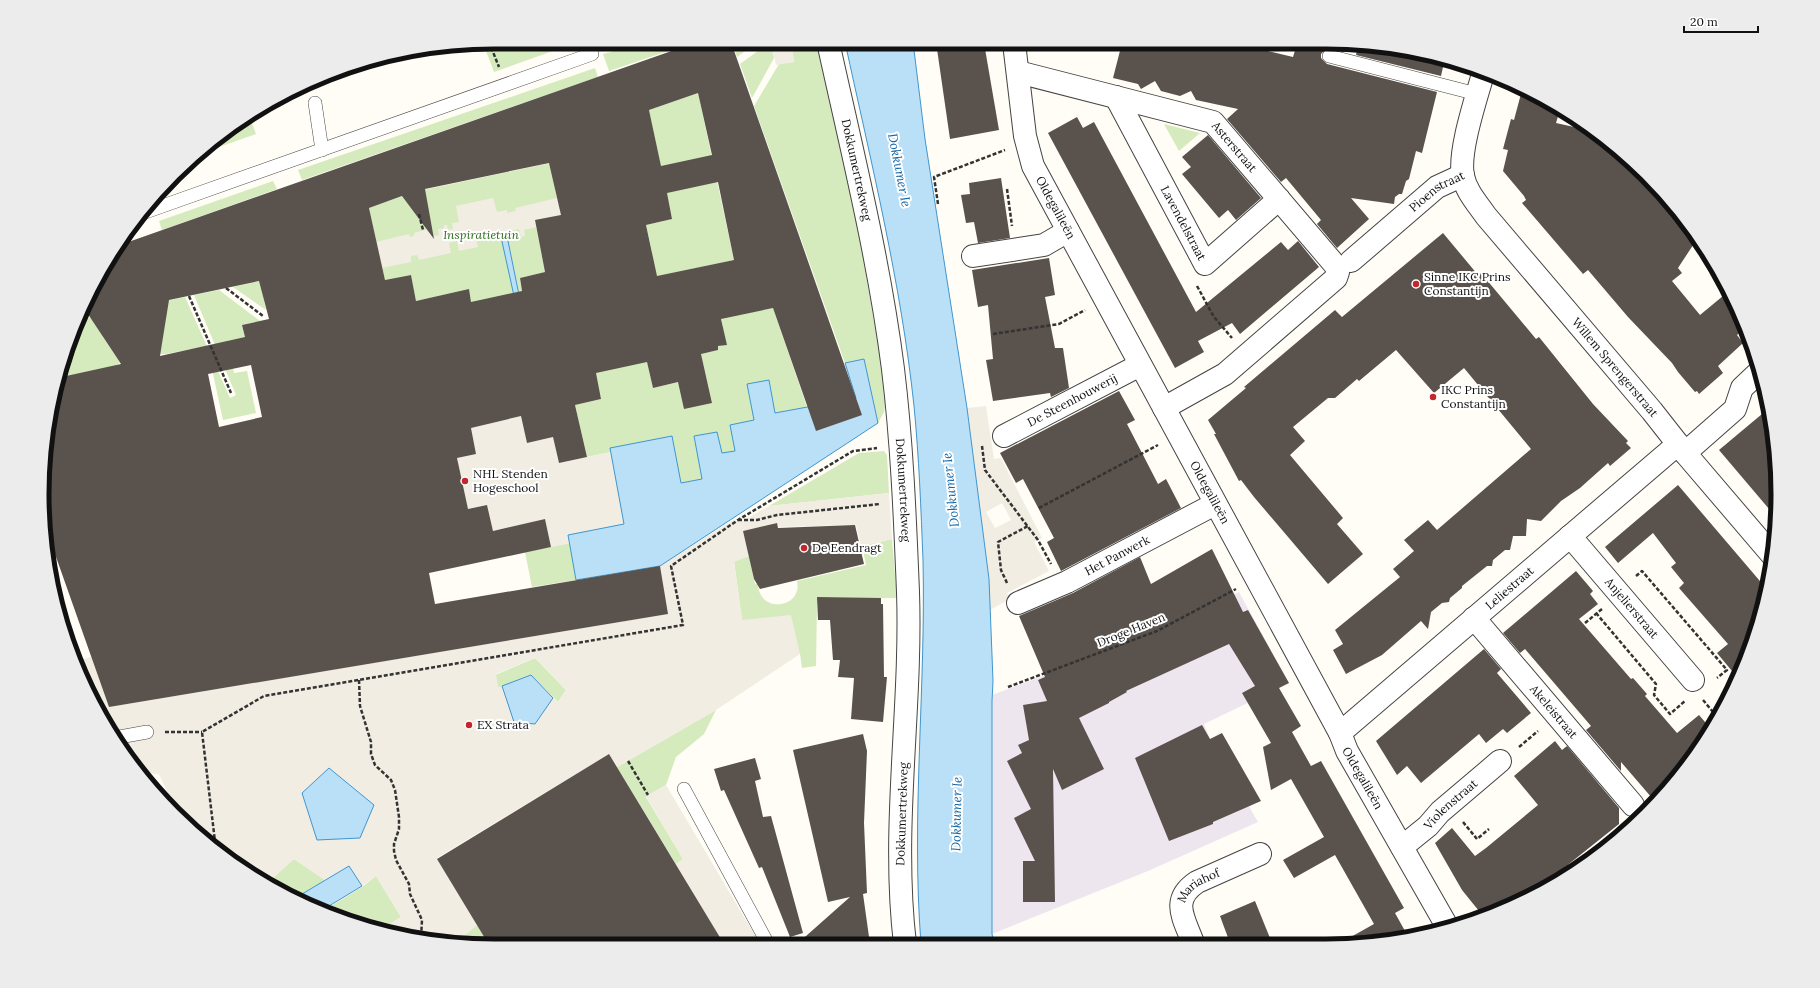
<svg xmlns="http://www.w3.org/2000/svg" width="1820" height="988" font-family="Lora,serif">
<rect width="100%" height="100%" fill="#fffdf5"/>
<!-- industrial -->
<polygon fill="#eee6ef" points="1239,592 1289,683 1204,724 1210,739 1258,822 1148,871 992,934 992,695 1156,634"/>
<!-- green -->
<g fill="#d5ebbd">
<polygon points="494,42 578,42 494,72 483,43"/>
<polygon points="652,42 682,42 683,46 609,71 603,54"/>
<polygon points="732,42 757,42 737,57"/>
<polygon points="770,42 771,42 774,58 752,98 740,64"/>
<polygon points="791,42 817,42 861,245 887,397 884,412 878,423 864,359 845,363 754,106 779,64 794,62"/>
<polygon points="595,68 598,77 302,180 298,170"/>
<polygon points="698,93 734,260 637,281 626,257 652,251 646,225 672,219 649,110"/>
<polygon points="249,115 256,134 199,154 219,136"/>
<polygon points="1164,124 1200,133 1179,151"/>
<polygon points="555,162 555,189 561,215 535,221 545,272 520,278 524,306 471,302 469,290 416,301 411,275 385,280 369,208 414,192"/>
<polygon points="273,181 277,189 162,230 159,221"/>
<polygon points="260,281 266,310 233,287"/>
<polygon points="219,290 260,321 242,325 245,337 227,341 234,373 247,371 256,413 223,420 207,346 166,354 160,354 165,323 158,322 103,337 120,363 53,403 57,377 77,320 185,297 230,398 236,395 194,295"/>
<polygon points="773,308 807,407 775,413 754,420 735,451 721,453 702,479 681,483 610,448 611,452 587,457 575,405 601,399 590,347 647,362 653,388 678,382 712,402 700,350 709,352 718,350 718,346 726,344 721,318"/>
<polygon points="884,451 887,455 889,493 769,506 859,453"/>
<path d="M892 539 897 598H832L817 602 816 666 802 668 800 654 742 620 734 561 749 556 755 584H758C759 614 803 609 797 581L866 565 862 546Z"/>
<polygon points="570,543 576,580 532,587 525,552"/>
<polygon points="535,658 566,690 558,702 531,675 498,688 495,675"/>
<polygon points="716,710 704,734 676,757 666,785 646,797 683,859 676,864 617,767"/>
<polygon points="294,859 325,880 297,897 266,884"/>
<polygon points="376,876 401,917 379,931 326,909 362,887"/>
<polygon points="477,925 489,945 455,943"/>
</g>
<!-- plaza -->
<g fill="#f1ede2" fill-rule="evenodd">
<polygon points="771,42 791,42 794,62 776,65"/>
<polygon points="493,198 497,212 507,210 507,213 516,211 515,208 557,198 561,215 535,220 536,227 524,230 525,236 521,237 519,229 511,231 512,239 507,240 507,237 501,238 502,241 498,242 497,240 494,241 493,243 490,231 475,234 478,247 459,251 457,241 449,243 451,253 419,260 417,255 411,256 411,262 382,268 376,242 409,234 410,237 414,236 414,233 432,228 433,236 439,235 438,229 444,228 444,225 447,225 448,230 453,229 452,223 459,222 456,206"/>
<path d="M986 406 994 459 1001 458 1042 538 1034 542 1049 571 1007 593 1010 599 990 610 985 547 967 408ZM1002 503 1011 520 995 528 986 512Z"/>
<polygon points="521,416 527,443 553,437 559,463 611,452 625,524 568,535 570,543 551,547 545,519 493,531 487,505 467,509 457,458 476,454 471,428"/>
<path d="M889 493 892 539 861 546 856 525 778 527 776 523 743 531 749 556 734 562 742 620 791 615 800 654 716 710 617 767 609 754 437 858 477 925 455 943 379 931 401 917 376 876 362 886 349 866 325 880 294 859 266 884 219 852 177 813 159 774 139 773 118 745 75 661 91 657 109 707 667 614 660 566 733 520 741 522 769 506ZM535 658 566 690 558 702 553 698 534 724 514 722 502 686 498 687 496 674Z"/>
<polygon points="666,785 760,944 735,944 733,942 724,944 676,864 683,859 646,796"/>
</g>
<!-- water -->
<g fill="#b9e0f7" stroke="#3f96cf">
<path d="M845 42H913L925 139 967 408 989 579 993 681 992 701V934L994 943 921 944C911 816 926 688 923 560 921 509 919 457 914 406 901 283 871 162 845 42Z"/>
<polygon points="507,236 519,295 514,296 501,237"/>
<polygon points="864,359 878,423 660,566 576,580 568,535 624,524 610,448 672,436 681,483 702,479 694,436 717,432 722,453 735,451 730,425 754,420 747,384 769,380 775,413 856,398 845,363"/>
<polygon points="531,675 553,698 535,724 514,722 502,686"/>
<polygon points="329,768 374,805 360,838 317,840 302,793"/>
<polygon points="349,866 362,886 324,909 297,897"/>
</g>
<!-- building -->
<g fill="#5a524d" fill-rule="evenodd">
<path d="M697 42H731L862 415 816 431 773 308 721 319 727 345 718 346V350L701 354 712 403 684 409 678 382 653 388 647 362 596 373 601 399 575 405 587 457 559 463 553 437 527 443 521 416 471 428 476 454 457 458 468 509 487 505 493 531 545 519 551 547 429 573 435 604 660 566 668 614 109 707 43 520V464L57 378 121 364 84 308 117 246ZM698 93 712 155 661 166 649 110ZM549 163 561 215 535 220 545 272 520 278 522 291 471 302 469 289 416 301 411 275 385 280 369 208 402 196 434 239 425 189ZM718 182 734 260 657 276 646 225 672 219 667 193ZM259 281 269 319 242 325 245 337 160 356 169 300ZM251 365 262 417 219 427 208 374Z"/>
<polygon points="936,42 984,43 999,130 950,139"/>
<polygon points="1122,43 1197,43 1225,50 1227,43 1234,43 1293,57 1297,44 1325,50 1321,54 1321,58 1327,64 1437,92 1422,153 1416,151 1409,179 1406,181 1402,194 1399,194 1395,197 1394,204 1351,198 1369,219 1337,248 1317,224 1321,220 1286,178 1281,182 1227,119 1238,109 1196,100 1191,91 1180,96 1161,91 1155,81 1141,89 1138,84 1113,78"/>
<polygon points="1358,47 1377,52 1378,47 1445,58 1441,76 1356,55"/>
<polygon points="1522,90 1550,102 1548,110 1559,113 1556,123 1592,131 1624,154 1670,207 1672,205 1684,219 1697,239 1678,268 1682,273 1672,281 1700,315 1729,291 1731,294 1744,328 1737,335 1743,343 1718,366 1723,373 1699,394 1697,391 1695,392 1678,372 1672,363 1628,317 1588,270 1583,274 1522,203 1526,200 1524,196 1503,171 1508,150 1503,149 1511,119 1514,120"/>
<polygon points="1077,117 1083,128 1094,122 1196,312 1281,242 1288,250 1298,241 1319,267 1240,334 1232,323 1198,341 1204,352 1175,368 1048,133"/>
<polygon points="1208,135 1261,198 1236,220 1228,210 1219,218 1182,174 1191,167 1182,157"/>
<polygon points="1001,178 1010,238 978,243 974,222 966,223 961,195 970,194 969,183"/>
<polygon points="1443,233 1478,275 1481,273 1536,339 1539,337 1593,404 1628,441 1626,443 1631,448 1610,466 1608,463 1580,488 1561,501 1541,521 1527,519 1526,536 1513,536 1510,550 1505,550 1493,560 1492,566 1487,566 1462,586 1462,588 1450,598 1449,602 1442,603 1431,612 1428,629 1421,621 1382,655 1346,674 1333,650 1343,644 1335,630 1400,577 1393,569 1414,551 1404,540 1428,520 1437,530 1531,449 1464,368 1434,393 1396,350 1359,381 1357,379 1335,398 1328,398 1293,427 1305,441 1290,455 1343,518 1337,524 1363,554 1328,584 1254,497 1241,480 1239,481 1214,434 1216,434 1208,420 1246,388 1244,387 1335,310 1342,317"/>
<polygon points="1049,258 1055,295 1045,297 1055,348 1063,348 1069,388 1051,397 1050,393 993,401 986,360 993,359 988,305 978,307 972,270"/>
<polygon points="1119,391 1135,420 1127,424 1158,484 1166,479 1181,508 1061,571 1047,542 1054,538 1023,479 1016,483 1000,453"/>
<polygon points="1768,409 1777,464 1775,516 1719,450"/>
<polygon points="1678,485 1765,587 1754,639 1737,677 1717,653 1728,644 1679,588 1684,583 1671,567 1676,563 1653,533 1618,563 1605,547"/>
<polygon points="777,523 778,528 855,525 864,564 760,589 754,579 743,531"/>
<polygon points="1212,549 1243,612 1248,610 1289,683 1279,688 1301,726 1292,732 1311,766 1321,761 1404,908 1395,913 1405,931 1384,942 1342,942 1374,924 1335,855 1294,878 1283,860 1324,837 1291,779 1271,790 1263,747 1271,743 1242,693 1255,686 1229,644 1126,691 1127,692 1109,702 1109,703 1079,718 1104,769 1062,790 1053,769 1055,902 1023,902 1023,861 1035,861 1014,818 1031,809 1007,761 1022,753 1018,745 1029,740 1023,705 1047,701 1038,680 1045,677 1019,616 1073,593 1140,557 1151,584"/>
<polygon points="1576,571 1593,591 1590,594 1598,604 1579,619 1631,679 1633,678 1647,694 1645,696 1677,733 1699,715 1711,729 1673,782 1652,798 1621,762 1621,771 1586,730 1591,726 1525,649 1520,653 1503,633"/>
<polygon points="817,597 881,598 881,604 883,604 884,677 887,677 883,722 851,719 854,678 838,677 840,660 833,660 830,620 818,620"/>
<polygon points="1484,649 1501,669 1497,673 1531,713 1507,733 1503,729 1486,743 1479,734 1421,783 1407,766 1397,775 1376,741"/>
<polygon points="1202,725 1210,739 1222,733 1261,801 1213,822 1213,824 1169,841 1135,758"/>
<polygon points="863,734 867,751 864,823 867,893 863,894 870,944 797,944 850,897 828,902 793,750"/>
<polygon points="1555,741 1562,750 1567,746 1619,808 1619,824 1535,891 1483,916 1462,890 1435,843 1452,828 1475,856 1486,848 1538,805 1514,776"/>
<polygon points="609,754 724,944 489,945 437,859"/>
<polygon points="755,758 761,779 755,781 763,817 771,816 803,933 790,937 762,867 759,868 724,790 721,791 714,769"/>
<polygon points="1255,901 1272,943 1230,943 1220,916"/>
</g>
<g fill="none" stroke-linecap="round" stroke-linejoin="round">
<!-- lane casing -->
<g stroke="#444" stroke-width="14">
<g id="lane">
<polyline points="1329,56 1477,94"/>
<polyline points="315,103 322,150"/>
<polyline points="140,214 592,54"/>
<polyline points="114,738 147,732"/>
<polyline points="684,789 768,944"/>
</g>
</g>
<!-- street casing -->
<g stroke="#444" stroke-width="24">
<g id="street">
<path id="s1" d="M828 42C852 151 879 259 893 369 902 443 905 518 908 592 912 709 891 827 905 944"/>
<path id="s2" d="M1014 43 1025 136 1033 166 1340 733 1347 751 1448 928"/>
<path id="s3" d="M1018 72 1213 122 1335 265 1338 272 1336 278 1225 374 1164 408"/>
<path id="s4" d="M1483 74C1476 99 1458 152 1463 176 1466 191 1477 203 1486 216L1652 411 1685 453 1773 556"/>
<path id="s5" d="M1116 97 1205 264 1279 199"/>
<polyline points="973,256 1044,245 1068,231"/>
<path id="s6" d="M1351 261 1437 187 1463 175"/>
<path id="s7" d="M1004 436 1140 365"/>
<polyline points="1685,453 1735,409 1742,388 1760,371"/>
<path id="s8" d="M1570 536 1693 680"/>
<path id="s9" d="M1018 603 1067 582 1215 504"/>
<path id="s10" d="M1474 618 1633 805"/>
<path id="s11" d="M1340 733 1678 444"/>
<path id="s12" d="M1402 847 1428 826 1440 812 1500 761"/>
<path id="s13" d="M1193 943C1184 918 1170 900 1197 882L1260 854"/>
</g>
</g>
<!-- path -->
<g stroke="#333" stroke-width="2.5" stroke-dasharray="4 2" stroke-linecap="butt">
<polyline points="489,42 499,67"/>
<polyline points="686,42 687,45"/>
<polyline points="611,49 637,42"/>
<polyline points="1007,189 1012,226"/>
<polyline points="938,204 934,177 1005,150"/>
<polyline points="419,214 423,230"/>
<polyline points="1197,286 1214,317 1232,338"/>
<polyline points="226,288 263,316"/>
<polyline points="189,296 231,393"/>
<polyline points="993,334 1059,324 1085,310"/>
<polyline points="982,446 985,470 1038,540 1051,564"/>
<polyline points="1039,508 1158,445"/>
<polyline points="738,520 757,520 777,515 880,504"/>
<polyline points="1636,576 1642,571 1727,670 1717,678"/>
<polyline points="1007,583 1001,570 998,542 1028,526"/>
<polyline points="1596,613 1656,684 1654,695 1670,714 1685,701"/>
<polyline points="1585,623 1602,609"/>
<polyline points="76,667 82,671 85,683"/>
<polyline points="359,680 360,706 371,742 371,754 375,765 391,780 395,790 399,817 399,829 394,844 394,851 396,860 409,884 410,894 422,920 421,938"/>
<polyline points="1008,687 1157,631 1236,589"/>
<polyline points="1703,700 1718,718"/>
<polyline points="165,732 202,732"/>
<polyline points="1519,747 1538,731"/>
<polyline points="628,761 648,795"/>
<polyline points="1463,822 1477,839 1489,829"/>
<polyline points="216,850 202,732 264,696 683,625 671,566 738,520 853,451 877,448"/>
</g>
<!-- lane -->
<use href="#lane" stroke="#fff" stroke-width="13"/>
<!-- street -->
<use href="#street" stroke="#fff" stroke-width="22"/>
</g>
<!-- markers -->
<g fill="#c4262e" stroke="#fff" stroke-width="1.5">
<circle cx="1416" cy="284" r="4"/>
<circle cx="1433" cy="397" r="4"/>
<circle cx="465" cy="481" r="4"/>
<circle cx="804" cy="548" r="4"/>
<circle cx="469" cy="725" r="4"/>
</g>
<g text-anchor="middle" stroke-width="4" stroke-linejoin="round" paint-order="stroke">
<!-- street labels -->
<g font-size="12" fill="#111" stroke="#fff">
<text dy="4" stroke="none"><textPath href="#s3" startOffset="234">Asterstraat</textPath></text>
<text dy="4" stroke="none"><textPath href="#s1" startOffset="131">Dokkumertrekweg</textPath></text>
<text dy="4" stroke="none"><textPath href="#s6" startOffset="111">Pioenstraat</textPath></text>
<text dy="4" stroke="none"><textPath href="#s2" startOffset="172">Oldegalileën</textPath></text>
<text dy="4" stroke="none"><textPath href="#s5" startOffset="143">Lavendelstraat</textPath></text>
<text dy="4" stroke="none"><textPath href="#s4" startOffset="350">Willem Sprengerstraat</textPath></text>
<text dy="4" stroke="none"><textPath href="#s7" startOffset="77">De Steenhouwerij</textPath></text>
<text dy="4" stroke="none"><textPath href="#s1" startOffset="455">Dokkumertrekweg</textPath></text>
<text dy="4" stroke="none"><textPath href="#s2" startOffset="496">Oldegalileën</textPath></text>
<text dy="4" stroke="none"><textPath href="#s9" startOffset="110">Het Panwerk</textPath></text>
<text dy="4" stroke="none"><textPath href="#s11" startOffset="223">Leliestraat</textPath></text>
<text dy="4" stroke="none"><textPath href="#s8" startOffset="95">Anjelierstraat</textPath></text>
<text transform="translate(1131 630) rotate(-22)" y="4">Droge Haven</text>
<text dy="4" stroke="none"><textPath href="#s10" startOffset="123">Akeleistraat</textPath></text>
<text dy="4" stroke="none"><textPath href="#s2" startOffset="820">Oldegalileën</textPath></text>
<text dy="4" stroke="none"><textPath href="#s12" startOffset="65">Violenstraat</textPath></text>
<text transform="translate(902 814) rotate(-88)" y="4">Dokkumertrekweg</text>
<text dy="4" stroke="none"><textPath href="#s13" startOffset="68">Mariahof</textPath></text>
</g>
<!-- park labels -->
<g font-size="12" font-style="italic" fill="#2f6b1f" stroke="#fff">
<text x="481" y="239">Inspiratietuin</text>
</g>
<!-- poi labels -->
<g font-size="12" fill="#111" stroke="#fff" text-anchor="start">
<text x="1424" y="281">Sinne IKC Prins<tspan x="1424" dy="14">Constantijn</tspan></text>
<text x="1441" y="394">IKC Prins<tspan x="1441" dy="14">Constantijn</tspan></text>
<text x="473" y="478">NHL Stenden<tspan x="473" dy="14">Hogeschool</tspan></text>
<text x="812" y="552">De Eendragt</text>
<text x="477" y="729">EX Strata</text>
</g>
<!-- water labels -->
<g font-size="13" font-style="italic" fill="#1768a6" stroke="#fff">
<text transform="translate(900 170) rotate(79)" y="5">Dokkumer Ie</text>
<text transform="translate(950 490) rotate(-96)" y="5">Dokkumer Ie</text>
<text transform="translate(956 814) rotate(-89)" y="5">Dokkumer Ie</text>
</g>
</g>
<!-- crop -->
<path d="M0 0H1820V988H0ZM494 49H1326A445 445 0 0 1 1771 494V494A445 445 0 0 1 1326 939H494A445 445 0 0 1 49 494V494A445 445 0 0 1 494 49Z" fill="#ececec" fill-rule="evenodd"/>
<path fill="none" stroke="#111" stroke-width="5" d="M494 49H1326A445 445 0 0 1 1771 494V494A445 445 0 0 1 1326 939H494A445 445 0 0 1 49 494V494A445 445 0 0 1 494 49Z"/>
<!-- scale -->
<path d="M1684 26v6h74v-6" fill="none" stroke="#111111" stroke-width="2"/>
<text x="1690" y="26" font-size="12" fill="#111111" stroke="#ffffff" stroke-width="3" paint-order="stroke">20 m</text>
</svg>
